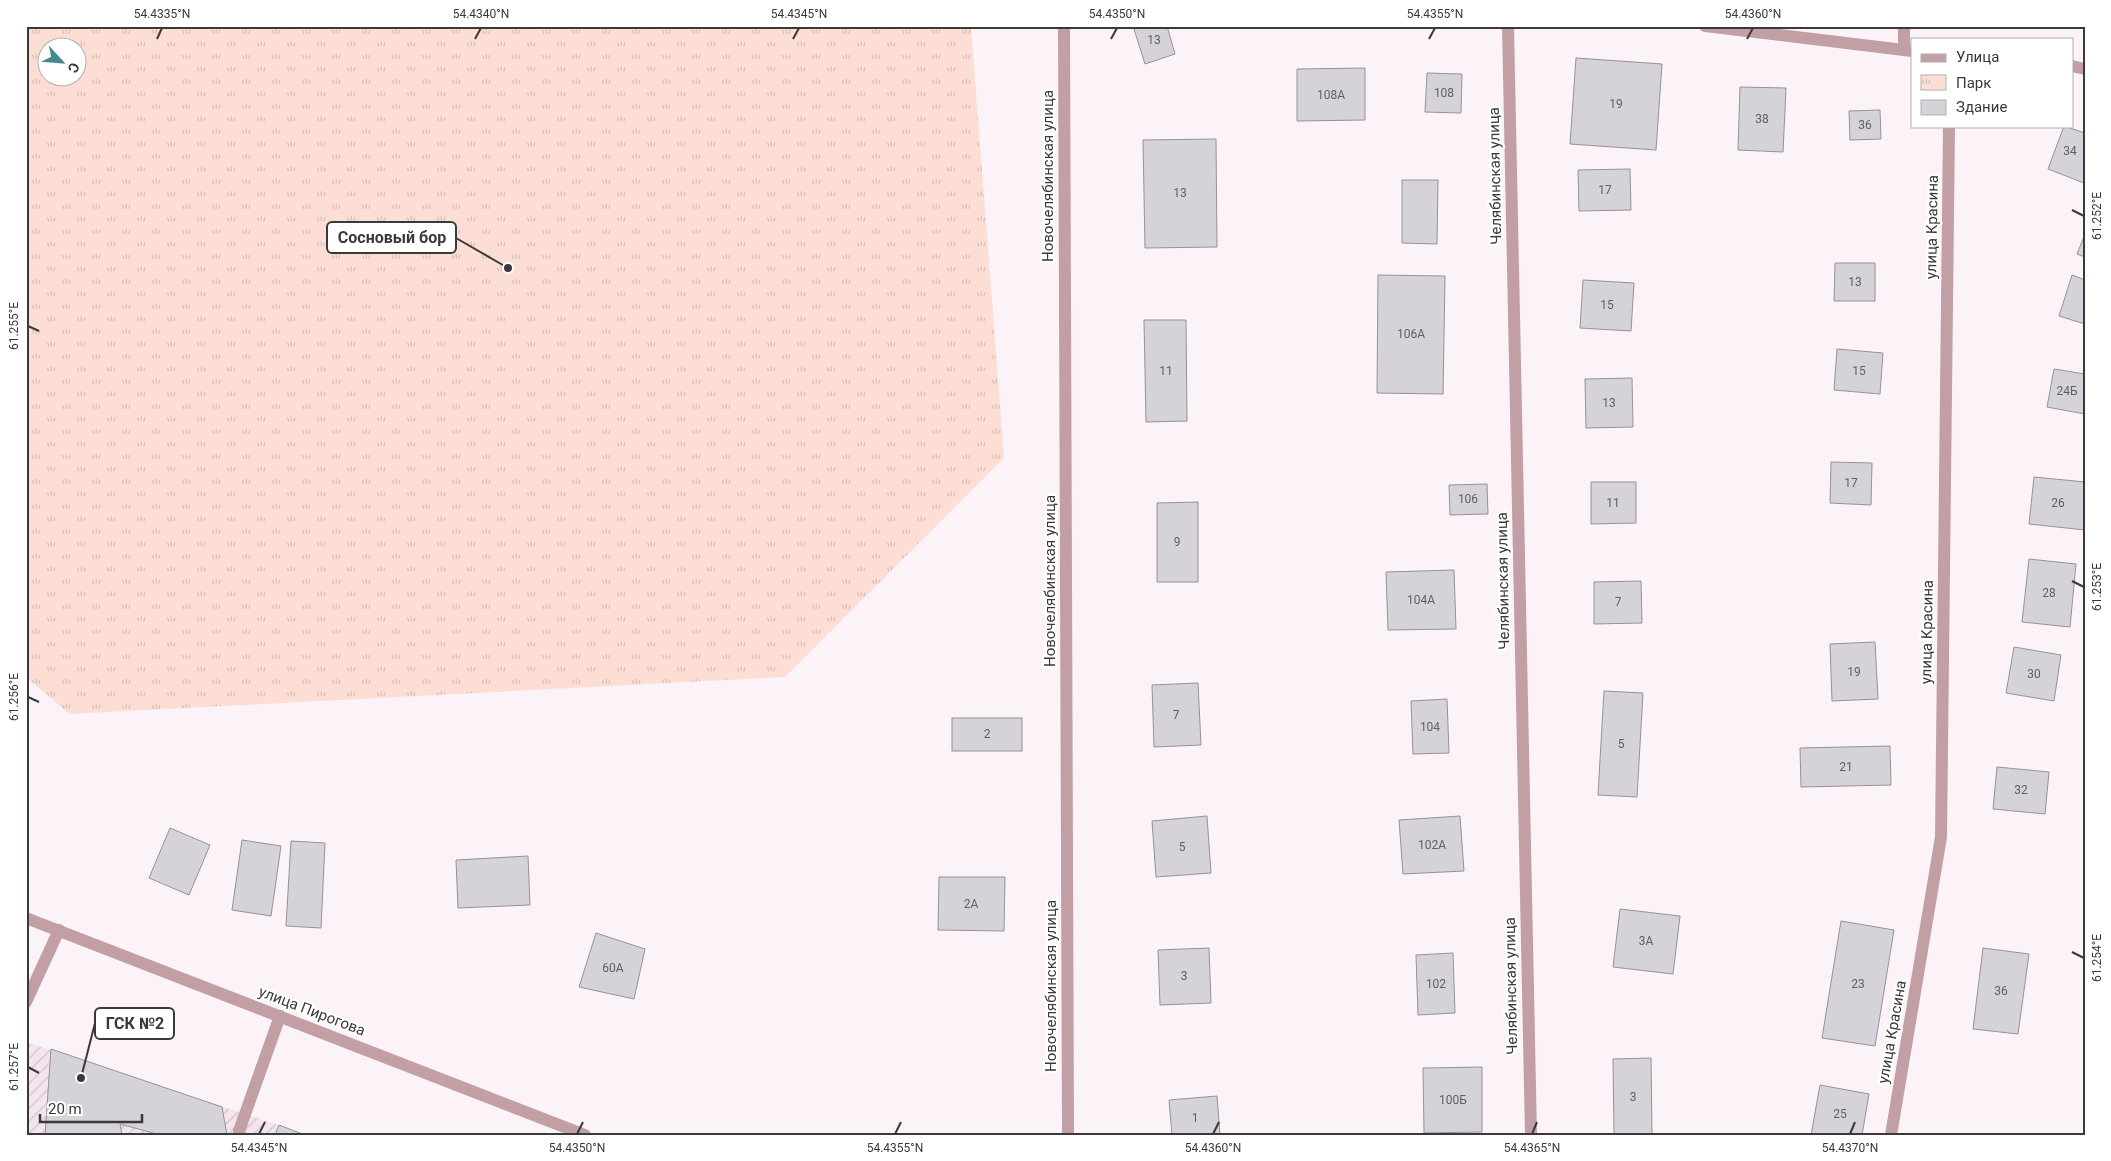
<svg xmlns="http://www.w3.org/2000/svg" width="2111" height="1161" font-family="Roboto,sans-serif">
<defs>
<pattern id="industrial-furrows" width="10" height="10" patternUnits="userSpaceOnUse" patternTransform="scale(1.25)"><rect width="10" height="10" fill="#f3e4ed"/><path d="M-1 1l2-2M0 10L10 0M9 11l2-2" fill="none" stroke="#d1c4cc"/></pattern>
<pattern id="park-tufts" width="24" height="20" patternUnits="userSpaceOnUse" patternTransform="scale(1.25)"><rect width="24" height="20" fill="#fcded5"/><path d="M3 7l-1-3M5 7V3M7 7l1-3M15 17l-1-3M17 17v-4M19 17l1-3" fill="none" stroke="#d9bfb8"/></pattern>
</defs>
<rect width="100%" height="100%" fill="#fbf3f8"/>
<!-- industrial -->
<polygon fill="url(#industrial-furrows)" points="26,1042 279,1125 305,1135 26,1135"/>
<!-- park -->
<path fill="url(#park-tufts)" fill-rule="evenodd" d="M26 26H971L1004 458 785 677 69 714 26 677ZM48 48H78V78H48Z"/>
<!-- building -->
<g fill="#d6d2d9" stroke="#959298">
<polygon points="1133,26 1167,26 1175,54 1145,64"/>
<polygon points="1576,58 1662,64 1656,150 1570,144"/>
<polygon points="1365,68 1365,120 1297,121 1297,69"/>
<polygon points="1427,73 1462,74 1461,113 1425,112"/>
<polygon points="1740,87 1786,88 1783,152 1738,150"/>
<polygon points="1880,110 1881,139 1850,140 1849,111"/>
<polygon points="2064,126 2085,133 2084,183 2048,169"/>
<polygon points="1216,139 1217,247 1145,248 1143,140"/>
<polygon points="1630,169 1631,210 1579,211 1578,170"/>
<polygon points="1402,180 1438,180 1437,244 1402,243"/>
<polygon points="2085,234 2085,257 2077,254"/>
<polygon points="1835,263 1875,263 1875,301 1834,301"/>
<polygon points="1378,275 1445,276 1443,394 1377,393"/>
<polygon points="2072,275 2085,280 2085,324 2059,316"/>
<polygon points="1583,280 1634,283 1631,331 1580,328"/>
<polygon points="1144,320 1186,320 1187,421 1146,422"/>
<polygon points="1837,349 1883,353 1880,394 1834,390"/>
<polygon points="2054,369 2085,374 2085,414 2047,407"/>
<polygon points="1632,378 1633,427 1586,428 1585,379"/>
<polygon points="1831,462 1872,463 1871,505 1830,503"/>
<polygon points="2034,477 2085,482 2085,530 2029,524"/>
<polygon points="1591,482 1636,482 1636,523 1591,524"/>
<polygon points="1487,484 1488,514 1450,515 1449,485"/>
<polygon points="1198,502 1198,582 1157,582 1157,503"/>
<polygon points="2029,559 2076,564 2070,627 2022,622"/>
<polygon points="1454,570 1456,629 1388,630 1386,572"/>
<polygon points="1641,581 1642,623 1594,624 1594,582"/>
<polygon points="1875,642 1878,699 1832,701 1830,644"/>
<polygon points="2014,647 2061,655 2054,701 2006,693"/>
<polygon points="1198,683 1201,745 1154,747 1152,685"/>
<polygon points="1604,691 1643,693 1637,797 1598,795"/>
<polygon points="1447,699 1449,753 1413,754 1411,701"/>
<rect x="952" y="718" width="70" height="33"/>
<polygon points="1890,746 1891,785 1801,787 1800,748"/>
<polygon points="1997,767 2049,772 2045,814 1993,809"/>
<polygon points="1207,816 1211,873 1156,877 1152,821"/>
<polygon points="1460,816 1464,871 1403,874 1399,820"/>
<polygon points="170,828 210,845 189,895 149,878"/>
<polygon points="242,840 281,846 271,916 232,910"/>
<polygon points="291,841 325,843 321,928 286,926"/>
<polygon points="528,856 530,905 458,908 456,860"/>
<polygon points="939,877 1005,877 1004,931 938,930"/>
<polygon points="1620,909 1680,916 1673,974 1613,967"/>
<polygon points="1841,921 1894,930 1875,1046 1822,1038"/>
<polygon points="596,933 645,949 634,999 579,987"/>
<polygon points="1209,948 1211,1003 1160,1005 1158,950"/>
<polygon points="1983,948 2029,954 2018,1034 1973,1029"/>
<polygon points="1453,953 1455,1013 1418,1015 1416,955"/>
<polygon points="51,1049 222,1107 227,1135 160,1135 120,1124 122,1135 45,1135"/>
<polygon points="1651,1058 1652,1135 1614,1135 1613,1059"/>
<polygon points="1482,1067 1482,1132 1424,1133 1423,1068"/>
<polygon points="1820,1085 1869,1094 1862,1135 1811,1135"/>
<polygon points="1217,1096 1220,1135 1172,1135 1169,1100"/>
<polygon points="279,1125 305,1135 275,1135"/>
</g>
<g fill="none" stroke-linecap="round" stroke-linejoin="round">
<!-- service -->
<g stroke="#c19fa4" stroke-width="12">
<polyline points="26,1002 59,930"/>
<polyline points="240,1135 239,1131 280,1016"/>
</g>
<!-- minor -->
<g stroke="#c19fa4" stroke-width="12">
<polyline points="1064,26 1068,1135"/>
<polyline points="1508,26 1531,1135"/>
<polyline points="1705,26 1912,51"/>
<polyline points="1904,26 1904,50"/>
<polyline points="2072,66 2085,69"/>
<polyline points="1891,1135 1941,837 1949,126"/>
</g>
<!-- tertiary -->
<polyline stroke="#c19fa4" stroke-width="12" points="26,918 585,1135"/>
</g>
<!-- ticks -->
<path fill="none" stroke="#3b383a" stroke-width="2" d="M157 39 162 28M475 39 481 28M793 39 799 28M1111 39 1117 28M1429 39 1435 28M1747 39 1753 28M2072 210 2084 216M28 326 39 331M2072 581 2084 587M28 697 39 702M2072 952 2084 958M28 1067 39 1073M259 1134 265 1122M577 1134 583 1122M895 1134 901 1122M1213 1134 1219 1122M1532 1134 1537 1122M1850 1134 1855 1122"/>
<g text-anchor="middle" stroke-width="4.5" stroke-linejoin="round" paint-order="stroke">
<!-- number labels -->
<g font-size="12" fill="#625e62">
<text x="1154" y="44">13</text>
<text x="1444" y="97">108</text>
<text x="1331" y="99">108А</text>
<text x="1616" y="108">19</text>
<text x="1762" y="123">38</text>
<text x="1865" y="129">36</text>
<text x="2070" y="155">34</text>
<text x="1605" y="194">17</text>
<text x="1180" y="197">13</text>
<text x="1855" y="286">13</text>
<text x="1607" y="309">15</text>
<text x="1411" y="338">106А</text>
<text x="1166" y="375">11</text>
<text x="1859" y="375">15</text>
<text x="2067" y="395">24Б</text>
<text x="1609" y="407">13</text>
<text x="1851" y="487">17</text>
<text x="1468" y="503">106</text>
<text x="1613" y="507">11</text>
<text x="2058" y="507">26</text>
<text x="1177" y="546">9</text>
<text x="2049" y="597">28</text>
<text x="1421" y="604">104А</text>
<text x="1618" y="606">7</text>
<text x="1854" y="676">19</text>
<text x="2034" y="678">30</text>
<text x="1176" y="719">7</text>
<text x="1430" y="731">104</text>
<text x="987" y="738">2</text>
<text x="1621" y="748">5</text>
<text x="1846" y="771">21</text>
<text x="2021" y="794">32</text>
<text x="1432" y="849">102А</text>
<text x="1182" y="851">5</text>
<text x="971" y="908">2А</text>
<text x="1646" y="945">3А</text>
<text x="613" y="972">60А</text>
<text x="1184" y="980">3</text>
<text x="1436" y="988">102</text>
<text x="1858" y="988">23</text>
<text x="2001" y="995">36</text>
<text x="1633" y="1101">3</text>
<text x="1453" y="1104">100Б</text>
<text x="1840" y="1118">25</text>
<text x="1195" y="1122">1</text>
</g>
<!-- street labels -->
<g font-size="15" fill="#3b383a" stroke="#fff">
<text transform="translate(1048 176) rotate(-90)" y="5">Новочелябинская улица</text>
<text transform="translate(1495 176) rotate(-91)" y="5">Челябинская улица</text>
<text transform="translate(1932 227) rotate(-89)" y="5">улица Красина</text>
<text transform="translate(1050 581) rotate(-90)" y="5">Новочелябинская улица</text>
<text transform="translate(1503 581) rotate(-91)" y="5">Челябинская улица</text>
<text transform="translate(1927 632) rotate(-89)" y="5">улица Красина</text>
<text transform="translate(1051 986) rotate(-90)" y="5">Новочелябинская улица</text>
<text transform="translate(1511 986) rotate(-91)" y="5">Челябинская улица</text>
<text transform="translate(312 1011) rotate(21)" y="5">улица Пирогова</text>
<text transform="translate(1892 1032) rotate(-80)" y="5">улица Красина</text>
</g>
</g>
<!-- callouts -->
<path fill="none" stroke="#3b383a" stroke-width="2" d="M508 268L456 238M81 1078L95 1023"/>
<g fill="#3b383a" stroke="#fff" stroke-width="2">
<circle cx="508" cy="268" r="5"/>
<circle cx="81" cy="1078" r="5"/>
</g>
<g fill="#fff" stroke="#3b383a" stroke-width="2">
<rect x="327" y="222" width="129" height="31" rx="5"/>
<rect x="95" y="1008" width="79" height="31" rx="5"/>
</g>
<g font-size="16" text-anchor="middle" font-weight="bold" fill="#3b383a">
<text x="392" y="243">Сосновый бор</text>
<text x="135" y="1029">ГСК №2</text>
</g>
<!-- border -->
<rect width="2111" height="1161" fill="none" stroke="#ffffff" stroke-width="55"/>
<!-- legend -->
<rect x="1911" y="38" width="162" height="90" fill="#ffffff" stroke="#b1afb0"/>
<rect x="1921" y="54" width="25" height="8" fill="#c19fa4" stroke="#b1afb0"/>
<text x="1956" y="62" font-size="15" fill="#3b383a">Улица</text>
<rect x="1921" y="75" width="25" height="15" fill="url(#park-tufts)" stroke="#b1afb0"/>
<text x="1956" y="88" font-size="15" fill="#3b383a">Парк</text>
<rect x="1921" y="100" width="25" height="15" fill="#d6d2d9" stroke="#b1afb0"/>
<text x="1956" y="112" font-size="15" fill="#3b383a">Здание</text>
<!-- north arrow -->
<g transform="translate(62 62) rotate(116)"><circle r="24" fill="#ffffff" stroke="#b1afb0"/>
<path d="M0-4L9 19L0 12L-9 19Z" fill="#438b8d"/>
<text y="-8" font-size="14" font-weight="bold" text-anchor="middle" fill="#3b383a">С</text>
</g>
<!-- scale -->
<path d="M40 1114v8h102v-8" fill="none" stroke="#3b383a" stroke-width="2.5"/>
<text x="48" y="1114" font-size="15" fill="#3b383a" stroke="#ffffff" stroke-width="4" paint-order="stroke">20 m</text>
<rect x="28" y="28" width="2056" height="1106" fill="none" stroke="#3b383a" stroke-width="2"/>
<g font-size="12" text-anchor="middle" fill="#3b383a">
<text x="162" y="18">54.4335°N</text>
<text x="481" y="18">54.4340°N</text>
<text x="799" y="18">54.4345°N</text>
<text x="1117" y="18">54.4350°N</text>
<text x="1435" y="18">54.4355°N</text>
<text x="1753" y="18">54.4360°N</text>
<text transform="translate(2097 216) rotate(-90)" y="4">61.252°E</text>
<text transform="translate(14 326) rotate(-90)" y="4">61.255°E</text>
<text transform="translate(2097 587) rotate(-90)" y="4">61.253°E</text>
<text transform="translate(14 697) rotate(-90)" y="4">61.256°E</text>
<text transform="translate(2097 958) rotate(-90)" y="4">61.254°E</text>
<text transform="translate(14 1067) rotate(-90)" y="4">61.257°E</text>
<text x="259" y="1152">54.4345°N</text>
<text x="577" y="1152">54.4350°N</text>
<text x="895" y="1152">54.4355°N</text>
<text x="1213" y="1152">54.4360°N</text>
<text x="1532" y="1152">54.4365°N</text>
<text x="1850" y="1152">54.4370°N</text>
</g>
</svg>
